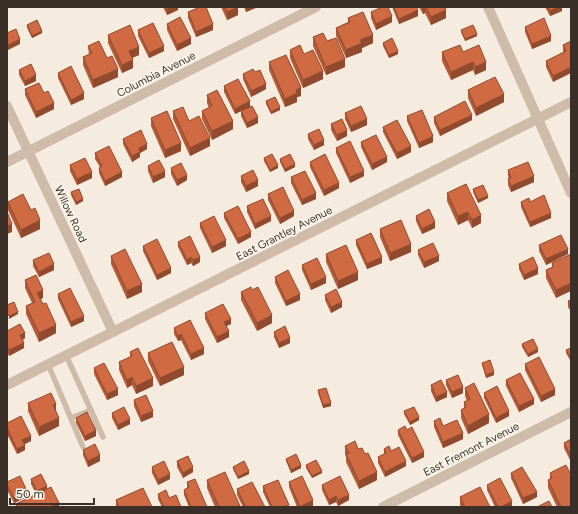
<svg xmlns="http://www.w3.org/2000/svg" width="578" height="514" font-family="Figtree,sans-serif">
<rect width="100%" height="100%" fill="#f5ebde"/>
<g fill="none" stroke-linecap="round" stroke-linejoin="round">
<!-- service -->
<g stroke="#cebba9" stroke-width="5.5">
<polyline points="66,355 103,437"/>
<polyline points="48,364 83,447"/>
<polyline points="71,418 91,410"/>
</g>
<!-- minor -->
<g stroke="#cebba9" stroke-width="10">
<polyline points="488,7 571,193"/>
<polyline points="7,106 113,332"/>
<polyline points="7,162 316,7"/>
<polyline points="7,385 571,102"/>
<polyline points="383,507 571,412"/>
</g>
</g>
<!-- wall -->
<g fill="#b25b39">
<polygon points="163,7 178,7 178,10 167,15"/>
<polygon points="221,7 238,7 238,15 227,20"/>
<polygon points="244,7 258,7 246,12"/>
<polygon points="392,7 416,7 418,16 399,24"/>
<polygon points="419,7 445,7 446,18 431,25 425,13 423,14"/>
<polygon points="545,7 562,7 562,11 550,16"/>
<polygon points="188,12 213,30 196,37 188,18"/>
<polygon points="371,12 392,22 376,30 371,18"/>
<polygon points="348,18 373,43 362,48 362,52 346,58 336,36 336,28 348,22"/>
<polygon points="167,24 191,44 177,51 167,30"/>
<polygon points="27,25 42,33 32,38 27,28"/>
<polygon points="525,27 551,41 532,49 525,32"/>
<polygon points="138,30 164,51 149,58 138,36"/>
<polygon points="461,30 477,36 465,41 461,32"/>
<polygon points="108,35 139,55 132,58 133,68 122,73 108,43"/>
<polygon points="313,37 327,41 345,67 326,75 313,46"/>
<polygon points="571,41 553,82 546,67 546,61 564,52 563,51 563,45"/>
<polygon points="383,43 398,54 389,58 383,46"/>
<polygon points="88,46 118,77 93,88 83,65 83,57 89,55"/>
<polygon points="290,50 304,54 323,79 303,88 290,58"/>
<polygon points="442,52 463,52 486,70 475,75 473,70 451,80 442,61"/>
<polygon points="269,62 301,96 297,97 297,102 285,107 269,70"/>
<polygon points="19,70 36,81 25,86 19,75"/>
<polygon points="255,72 266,89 251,97 243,79 243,74"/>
<polygon points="58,73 84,99 71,105 58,78"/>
<polygon points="224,86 250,107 258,123 247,128 241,116 241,111 235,114 224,92"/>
<polygon points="25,89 44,93 54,109 36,118 25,95"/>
<polygon points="468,90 504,102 476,116 468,98"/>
<polygon points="207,95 233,129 212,140 202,119 202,111 209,108 207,103"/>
<polygon points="266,101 280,110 271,114 266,104"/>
<polygon points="173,111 189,121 210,146 190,156 173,119"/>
<polygon points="345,113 367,125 351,132 345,119"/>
<polygon points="407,116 433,142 419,148 407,121"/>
<polygon points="434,117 472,120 440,136 434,123"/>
<polygon points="151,118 181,151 165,158 151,126"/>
<polygon points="331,124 347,136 337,141 331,130"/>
<polygon points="383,127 411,152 397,159 383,132"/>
<polygon points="308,134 324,145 314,150 308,139"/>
<polygon points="123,139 147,149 140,153 140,157 132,162 123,144"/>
<polygon points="361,142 387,162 372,170 361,147"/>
<polygon points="336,148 364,176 350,183 336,153"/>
<polygon points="95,153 122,177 105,186 99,173 99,168 100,167 95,159"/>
<polygon points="264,158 278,168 270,172 264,161"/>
<polygon points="280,159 295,167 285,172 280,162"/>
<polygon points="310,162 339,188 324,196 310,167"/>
<polygon points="70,165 92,178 77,185 70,171"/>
<polygon points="148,166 165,177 153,183 148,171"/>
<polygon points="171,168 187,180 177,186 171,174"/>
<polygon points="508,170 534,182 511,192 508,185 508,179 509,179 508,176"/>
<polygon points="241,176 258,186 246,192 241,182"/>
<polygon points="291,177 316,199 302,205 291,183"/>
<polygon points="473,189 488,198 478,203 473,192"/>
<polygon points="71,192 83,201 76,205 71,195"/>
<polygon points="447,193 481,223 472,228 468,220 458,225 447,201"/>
<polygon points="268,194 294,216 280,224 268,200"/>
<polygon points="8,202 40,229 21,238 8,210"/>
<polygon points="521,202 530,202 551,218 530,227 521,207"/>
<polygon points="247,206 271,221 255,229 247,212"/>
<polygon points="224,213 251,237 238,244 224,218"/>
<polygon points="416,216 435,228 422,234 416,221"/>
<polygon points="200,223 226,246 212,253 200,228"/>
<polygon points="380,229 411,252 390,261 380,237"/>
<polygon points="356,240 382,263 367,269 356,245"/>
<polygon points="178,242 200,262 193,266 191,263 187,265 178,247"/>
<polygon points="539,245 568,254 546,265 539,251"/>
<polygon points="143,246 171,273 157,280 143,251"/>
<polygon points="418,250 439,261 424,268 418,255"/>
<polygon points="326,254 358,280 338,289 326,262"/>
<polygon points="571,254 556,298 546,278 546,270 552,267 552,263"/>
<polygon points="111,256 142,292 127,299 111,264"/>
<polygon points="33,260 54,270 39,277 33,266"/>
<polygon points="519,264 538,274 524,280 519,269"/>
<polygon points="302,265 326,283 311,290 302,270"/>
<polygon points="275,277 300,300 286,306 275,283"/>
<polygon points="25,280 43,298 40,299 56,333 39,342 26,314 26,306 32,303 25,288"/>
<polygon points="241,292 272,323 257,331 241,300"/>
<polygon points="58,294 84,321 71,327 58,299"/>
<polygon points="325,295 342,307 331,313 325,300"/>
<polygon points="571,300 571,312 568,307 568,301"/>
<polygon points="205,313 231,324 226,326 229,337 217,343 205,319"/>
<polygon points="174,328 204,354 191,360 181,340 178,341 174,334"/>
<polygon points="7,331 25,338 23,340 24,348 9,356 7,351"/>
<polygon points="274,332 290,343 279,348 274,337"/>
<polygon points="522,344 538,352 528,357 522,347"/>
<polygon points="571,348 571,359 570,360 566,353 566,350"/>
<polygon points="130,352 153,386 136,394 132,385 127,388 119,370 119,362 130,357"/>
<polygon points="148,353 184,375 160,386 148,361"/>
<polygon points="482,363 494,375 486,378 482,365"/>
<polygon points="525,364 555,395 541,402 525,370"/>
<polygon points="94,368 118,395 107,400 94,374"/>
<polygon points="446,380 463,393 452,398 446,385"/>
<polygon points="506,380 534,404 519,412 506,386"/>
<polygon points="431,385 447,397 436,402 431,391"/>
<polygon points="465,388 489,423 468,434 461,418 461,410 464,408 464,402 467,401 465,396"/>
<polygon points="318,390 331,406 323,408 318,393"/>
<polygon points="484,393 509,416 496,423 484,398"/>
<polygon points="134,400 153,417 141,422 134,406"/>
<polygon points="28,403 56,412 59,426 39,436 28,411"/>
<polygon points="404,411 419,420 410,425 404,414"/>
<polygon points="112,413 130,424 118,430 112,418"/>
<polygon points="76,418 96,436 85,441 76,423"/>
<polygon points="434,421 443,426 463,439 443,448 434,427"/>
<polygon points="7,423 31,441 25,444 25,450 17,454 7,434"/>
<polygon points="398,430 407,430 424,457 412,463 398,435"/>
<polygon points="571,439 571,462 564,448 564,443"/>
<polygon points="345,446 358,449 377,480 359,489 346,462 346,457 345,454"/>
<polygon points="384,449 391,451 406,466 385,477 378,463 378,457 384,454"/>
<polygon points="83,450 100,461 88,467 83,455"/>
<polygon points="286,459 301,468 291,473 286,461"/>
<polygon points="177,461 193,472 183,478 177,467"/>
<polygon points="306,465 322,473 312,478 306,468"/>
<polygon points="152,467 170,479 158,485 152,473"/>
<polygon points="233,467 249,474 238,479 233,469"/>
<polygon points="511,473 537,497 523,504 511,478"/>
<polygon points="550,473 571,507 557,507 548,488 548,480 550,479"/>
<polygon points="31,479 47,489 59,507 16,507 16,504 36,494 31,484"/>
<polygon points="207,480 240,507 215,507 207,488"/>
<polygon points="7,482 27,497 14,503 7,490"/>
<polygon points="187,482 207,507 189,507 184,495 184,490 187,488"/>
<polygon points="289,482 313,506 311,507 297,507 289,487"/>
<polygon points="322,485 349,500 338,506 336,502 329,505 322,490"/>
<polygon points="487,485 512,507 495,507 487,490"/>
<polygon points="263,486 289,507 270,507 263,492"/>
<polygon points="237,489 265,507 243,507 237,495"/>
<polygon points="158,494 181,507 162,507 158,499"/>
<polygon points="460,497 490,507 461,507 460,505"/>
<polygon points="116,500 152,507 116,507"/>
</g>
<!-- shaded-wall -->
<g fill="#914a2e">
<polygon points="172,7 178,7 178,10 167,15 167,9"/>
<polygon points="238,7 238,15 227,20 227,12"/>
<polygon points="246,7 258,7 246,12"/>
<polygon points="423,7 425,7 425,13 423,14"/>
<polygon points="558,7 562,7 562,11 550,16 550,11"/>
<polygon points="418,10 418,16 399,24 399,19"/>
<polygon points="446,10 446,18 431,25 431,17"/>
<polygon points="392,16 392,22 376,30 376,24"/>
<polygon points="213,24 213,30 196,37 196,32"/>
<polygon points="42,31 42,33 32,38 32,36"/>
<polygon points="477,34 477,36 465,41 465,39"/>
<polygon points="373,35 373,43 362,48 362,52 346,58 346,50 360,40"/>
<polygon points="551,36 551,41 532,49 532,44"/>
<polygon points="191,38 191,44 177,51 177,45"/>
<polygon points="20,39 20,44 8,50 8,45"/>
<polygon points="164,46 164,51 149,58 149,53"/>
<polygon points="139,47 139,55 129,59 129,51"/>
<polygon points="398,51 398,54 389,58 389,55"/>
<polygon points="345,59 345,67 326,75 326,67"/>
<polygon points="133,60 133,68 122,73 122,65"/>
<polygon points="473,62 473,70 451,80 451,72"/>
<polygon points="486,62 486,70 475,75 475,67"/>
<polygon points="571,67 571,73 553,82 553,76"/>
<polygon points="118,69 118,77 93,88 93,80"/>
<polygon points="323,71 323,79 303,88 303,80"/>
<polygon points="36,75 36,81 25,86 25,81"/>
<polygon points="266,84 266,89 251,97 251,91"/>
<polygon points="301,87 301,96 297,97 297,102 285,107 285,99 296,90"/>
<polygon points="84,93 84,99 71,105 71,100"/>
<polygon points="504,94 504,102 476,116 476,108"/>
<polygon points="250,101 250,107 235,114 235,109"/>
<polygon points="54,103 54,109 36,118 36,112"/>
<polygon points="280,107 280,110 271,114 271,112"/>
<polygon points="472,115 472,120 440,136 440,130"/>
<polygon points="258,117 258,123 247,128 247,123"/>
<polygon points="367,119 367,125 351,132 351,126"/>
<polygon points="233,121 233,129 212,140 212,131"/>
<polygon points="347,130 347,136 337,141 337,135"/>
<polygon points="433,136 433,142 419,148 419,143"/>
<polygon points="210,138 210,146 190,156 190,148"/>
<polygon points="324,140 324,145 314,150 314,145"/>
<polygon points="181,143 181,151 165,158 165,150"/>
<polygon points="147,144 147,149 140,153 140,157 132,162 132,156 139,148"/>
<polygon points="411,146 411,152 397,159 397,153"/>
<polygon points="387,157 387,162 372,170 372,164"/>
<polygon points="295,164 295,167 285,172 285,169"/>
<polygon points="278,165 278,168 270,172 270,170"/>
<polygon points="165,171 165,177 153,183 153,177"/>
<polygon points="364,171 364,176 350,183 350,177"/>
<polygon points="92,172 92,178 77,185 77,179"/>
<polygon points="122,172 122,177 105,186 105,181"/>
<polygon points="187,175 187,180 177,186 177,180"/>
<polygon points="534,176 534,182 511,192 511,186"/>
<polygon points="258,180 258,186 246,192 246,186"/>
<polygon points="339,183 339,188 324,196 324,190"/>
<polygon points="316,193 316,199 302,205 302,200"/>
<polygon points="488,196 488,198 478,203 478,200"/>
<polygon points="83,199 83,201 76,205 76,202"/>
<polygon points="294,211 294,216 280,224 280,218"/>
<polygon points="468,212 468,220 458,225 458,216"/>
<polygon points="551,213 551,218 530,227 530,222"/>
<polygon points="481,215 481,223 472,228 472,220"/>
<polygon points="271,216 271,221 255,229 255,224"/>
<polygon points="40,220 40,229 21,238 21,230"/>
<polygon points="435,222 435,228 422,234 422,229"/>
<polygon points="12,224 12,232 7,234 7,226"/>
<polygon points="251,232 251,237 238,244 238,239"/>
<polygon points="226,240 226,246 212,253 212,247"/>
<polygon points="411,244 411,252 390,261 390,253"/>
<polygon points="568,249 568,254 546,265 546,259"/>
<polygon points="439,256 439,261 424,268 424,262"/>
<polygon points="191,257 191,263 187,265 187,260"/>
<polygon points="200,257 200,262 193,266 193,260"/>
<polygon points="382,257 382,263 367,269 367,264"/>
<polygon points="54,264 54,270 39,277 39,272"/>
<polygon points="171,268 171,273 157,280 157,275"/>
<polygon points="538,268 538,274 524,280 524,275"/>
<polygon points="358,272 358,280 338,289 338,281"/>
<polygon points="326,277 326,283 311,290 311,284"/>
<polygon points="571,283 571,291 556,298 556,290"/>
<polygon points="142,284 142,292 127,299 127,291"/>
<polygon points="43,290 43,298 37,301 37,293"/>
<polygon points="300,294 300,300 286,306 286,301"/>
<polygon points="342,302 342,307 331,313 331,307"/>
<polygon points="18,312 18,314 9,319 9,316"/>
<polygon points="272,315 272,323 257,331 257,323"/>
<polygon points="84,316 84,321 71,327 71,322"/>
<polygon points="231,319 231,324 224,327 224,322"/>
<polygon points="56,325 56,333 39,342 39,333"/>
<polygon points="229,331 229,337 217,343 217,337"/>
<polygon points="25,333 25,338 20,341 20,335"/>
<polygon points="181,334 181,340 178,341 178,336"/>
<polygon points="290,338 290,343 279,348 279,343"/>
<polygon points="24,343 24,348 9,356 9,350"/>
<polygon points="204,348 204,354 191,360 191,354"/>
<polygon points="538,349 538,352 528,357 528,354"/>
<polygon points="184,367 184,375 160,386 160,378"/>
<polygon points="494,372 494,375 486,378 486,375"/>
<polygon points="132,377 132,385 127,388 127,380"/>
<polygon points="153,378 153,386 136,394 136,386"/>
<polygon points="463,387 463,393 452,398 452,392"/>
<polygon points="118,389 118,395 107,400 107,394"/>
<polygon points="555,389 555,395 541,402 541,396"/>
<polygon points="447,392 447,397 436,402 436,397"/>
<polygon points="534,399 534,404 519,412 519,406"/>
<polygon points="331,403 331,406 323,408 323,405"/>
<polygon points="56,404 56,412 53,405"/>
<polygon points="153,411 153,417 141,422 141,416"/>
<polygon points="509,411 509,416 496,423 496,418"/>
<polygon points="489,414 489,423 468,434 468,426"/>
<polygon points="419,417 419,420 410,425 410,422"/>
<polygon points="59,418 59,426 39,436 39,427"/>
<polygon points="130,419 130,424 118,430 118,425"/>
<polygon points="96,430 96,436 85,441 85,436"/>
<polygon points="463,433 463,439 443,448 443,442"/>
<polygon points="31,436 31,441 22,445 22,440"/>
<polygon points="25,445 25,450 17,454 17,449"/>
<polygon points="424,452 424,457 412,463 412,458"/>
<polygon points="100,455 100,461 88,467 88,461"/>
<polygon points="406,461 406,466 385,477 385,472"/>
<polygon points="301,465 301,468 291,473 291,470"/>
<polygon points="193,467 193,472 183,478 183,473"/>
<polygon points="249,471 249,474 238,479 238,477"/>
<polygon points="322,471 322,473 312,478 312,476"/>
<polygon points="377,472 377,480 359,489 359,481"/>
<polygon points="170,474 170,479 158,485 158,480"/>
<polygon points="47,486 47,491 37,496 37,491"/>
<polygon points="27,491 27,497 14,503 14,498"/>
<polygon points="537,492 537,497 523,504 523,498"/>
<polygon points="349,495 349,500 338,506 338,500"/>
<polygon points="336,496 336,502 329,505 329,500"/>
<polygon points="313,500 313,506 311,507 300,507"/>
<polygon points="512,501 512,507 501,507"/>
<polygon points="59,503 59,507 51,507"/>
</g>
<!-- building -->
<g fill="#cf6a42" stroke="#914a2e">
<polygon points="166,7 172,7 167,9"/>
<polygon points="200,7 206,7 213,24 196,32 188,12"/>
<polygon points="225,7 238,7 227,12"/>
<polygon points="382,7 388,7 392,16 376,24 371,12"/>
<polygon points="394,7 416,7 418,10 399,19"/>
<polygon points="426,7 445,7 446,10 431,17"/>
<polygon points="548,7 558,7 550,11"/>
<polygon points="363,12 373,35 360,40 362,43 346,50 336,28 350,22 348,18"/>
<polygon points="180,17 191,38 177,45 167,24"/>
<polygon points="544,18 551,36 532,44 525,27"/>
<polygon points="37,20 42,31 32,36 27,25"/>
<polygon points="153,23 164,46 149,53 138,30"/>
<polygon points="130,25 139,47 129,51 133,60 122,65 108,35"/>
<polygon points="473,25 477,34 465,39 461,30"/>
<polygon points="16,29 20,39 8,45 7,43 7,33"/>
<polygon points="323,33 327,41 336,38 345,59 326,67 313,37"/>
<polygon points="392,38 398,51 389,55 383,43"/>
<polygon points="99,41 107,58 112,56 118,69 93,80 83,57 92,53 88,46"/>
<polygon points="571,41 571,55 570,55 571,57 571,67 553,76 546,61 566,51 563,45"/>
<polygon points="300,45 304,54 313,50 323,71 303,80 290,50"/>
<polygon points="460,45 463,52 479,45 486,62 475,67 473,62 451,72 442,52"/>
<polygon points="286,55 301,87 296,90 297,93 285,99 269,62"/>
<polygon points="31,64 36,75 25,81 19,70"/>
<polygon points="71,66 84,93 71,100 58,73"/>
<polygon points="253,69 255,72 260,70 266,84 251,91 243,74"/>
<polygon points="495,77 504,94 476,108 468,90"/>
<polygon points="238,79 250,101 235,109 224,86"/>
<polygon points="39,83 44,93 48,91 54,103 36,112 25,89"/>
<polygon points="217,90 233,121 212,131 202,111 212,106 207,95"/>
<polygon points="275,97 280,107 271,112 266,101"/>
<polygon points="465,101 472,115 440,130 434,117"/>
<polygon points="252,106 258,117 247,123 241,111"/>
<polygon points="361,106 367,119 351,126 345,113"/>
<polygon points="183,107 189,121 199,116 210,138 190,148 173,111"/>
<polygon points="422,110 433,136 419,143 407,116"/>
<polygon points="167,111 181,143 165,150 151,118"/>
<polygon points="342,119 347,130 337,135 331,124"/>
<polygon points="397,120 411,146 397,153 383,127"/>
<polygon points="319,129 324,140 314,145 308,134"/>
<polygon points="141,130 147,144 139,148 140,152 132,156 123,139"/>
<polygon points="376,135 387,157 372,164 361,142"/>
<polygon points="350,141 364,171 350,177 336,148"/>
<polygon points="109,146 122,172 105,181 99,168 102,166 95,153"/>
<polygon points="272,154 278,165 270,170 264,158"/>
<polygon points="290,154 295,164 285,169 280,159"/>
<polygon points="325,154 339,183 324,190 310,162"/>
<polygon points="85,158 92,172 77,179 70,165"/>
<polygon points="159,160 165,171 153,177 148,166"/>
<polygon points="528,162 534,176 511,186 508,179 511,178 508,170"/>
<polygon points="181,163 187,175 177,180 171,168"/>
<polygon points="253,170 258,180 246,186 241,176"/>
<polygon points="305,171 316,193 302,200 291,177"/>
<polygon points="466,184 481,215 472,220 468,212 458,216 447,193"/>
<polygon points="483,185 488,196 478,200 473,189"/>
<polygon points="283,187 294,211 280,218 268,194"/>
<polygon points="79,189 83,199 76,202 71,192"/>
<polygon points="23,194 31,210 35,208 40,220 21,230 8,202"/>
<polygon points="544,195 551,213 530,222 521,202 529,198 530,202"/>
<polygon points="263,199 271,216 255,224 247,206"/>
<polygon points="238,206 251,232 238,239 224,213"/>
<polygon points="429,209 435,222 422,229 416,216"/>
<polygon points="7,212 12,224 7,226"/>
<polygon points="214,216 226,240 212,247 200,223"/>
<polygon points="401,220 411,244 390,253 380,229"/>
<polygon points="371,233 382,257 367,264 356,240"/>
<polygon points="561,235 568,249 546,259 539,245"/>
<polygon points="190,236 200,257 193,260 191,257 187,260 178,242"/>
<polygon points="157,239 171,268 157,275 143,246"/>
<polygon points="433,243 439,256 424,262 418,250"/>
<polygon points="346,245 358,272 338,281 326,254"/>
<polygon points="125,249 142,284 127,291 111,256"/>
<polygon points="49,253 54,264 39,272 33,260"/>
<polygon points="571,254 571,283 556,290 546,270 553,267 552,263"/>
<polygon points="533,257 538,268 524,275 519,264"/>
<polygon points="317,258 326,277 311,284 302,265"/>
<polygon points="288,270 300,294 286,301 275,277"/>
<polygon points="36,275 43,290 37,293 43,304 46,303 56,325 39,333 26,306 35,302 25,280"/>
<polygon points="251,287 252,290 258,287 272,315 257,323 241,292"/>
<polygon points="70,288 84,316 71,322 58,294"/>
<polygon points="336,289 342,302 331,307 325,295"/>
<polygon points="571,300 571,307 568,301"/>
<polygon points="14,302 18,312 9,316 7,313 7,305"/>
<polygon points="223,304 231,319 224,322 229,331 217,337 205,313"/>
<polygon points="190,320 204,348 191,354 181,334 178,336 174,328"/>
<polygon points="20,324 25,333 20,335 24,343 9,350 7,346 7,331"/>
<polygon points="285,326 290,338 279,343 274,332"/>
<polygon points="533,339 538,349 528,354 522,344"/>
<polygon points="172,342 184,367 160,378 148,353"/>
<polygon points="138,348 153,378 136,386 132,377 127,380 119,362 132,356 130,352"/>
<polygon points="571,348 571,356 570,357 566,350"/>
<polygon points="539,357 555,389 541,396 525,364"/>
<polygon points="490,360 494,372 486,375 482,363"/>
<polygon points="104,363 118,389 107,394 94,368"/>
<polygon points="520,373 534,399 519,406 506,380"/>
<polygon points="458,375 463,387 452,392 446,380"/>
<polygon points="441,380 447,392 436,397 431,385"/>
<polygon points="474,383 489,414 468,426 461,410 466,407 464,402 470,399 465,388"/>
<polygon points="497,386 509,411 496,418 484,393"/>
<polygon points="326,388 331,403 323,405 318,390"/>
<polygon points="51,393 56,404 53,405 59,418 39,427 28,403"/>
<polygon points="146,395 153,411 141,416 134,400"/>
<polygon points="124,407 130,419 118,425 112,413"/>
<polygon points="414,407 419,417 410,422 404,411"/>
<polygon points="87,412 96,430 85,436 76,418"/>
<polygon points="21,416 31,436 22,440 25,445 17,449 7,428 7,423"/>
<polygon points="440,418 443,426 457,420 463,433 443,442 434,421"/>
<polygon points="405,426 407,430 412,427 424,452 412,458 398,430"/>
<polygon points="571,439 571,456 564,443"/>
<polygon points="355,441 358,449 362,448 365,454 368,453 377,472 359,481 346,454 349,453 345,446"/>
<polygon points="95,444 100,455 88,461 83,450"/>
<polygon points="389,446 391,451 399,447 406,461 385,472 378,457 386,453 384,449"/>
<polygon points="296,454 301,465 291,470 286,459"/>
<polygon points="188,456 193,467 183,473 177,461"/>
<polygon points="316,460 322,471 312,476 306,465"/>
<polygon points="164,461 170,474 158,480 152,467"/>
<polygon points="244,461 249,471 238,477 233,467"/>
<polygon points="566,465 571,475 571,507 561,507 548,480 552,478 550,473"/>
<polygon points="522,467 537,492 523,498 511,473"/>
<polygon points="225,472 240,506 238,507 219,507 207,480"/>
<polygon points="41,474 47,486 37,491 31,479"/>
<polygon points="20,476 27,491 14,498 7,485 7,482"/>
<polygon points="302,476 313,500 300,507 289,482"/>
<polygon points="340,476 349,495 338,500 336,496 329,500 322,485"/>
<polygon points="500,478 512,501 501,507 498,507 487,485"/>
<polygon points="195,479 207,507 191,507 184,490 189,487 187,482"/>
<polygon points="278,480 289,505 284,507 272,507 263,486"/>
<polygon points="252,482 265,507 246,507 237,489"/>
<polygon points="51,487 59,503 51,507 18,507 16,504"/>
<polygon points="480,487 490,507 465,507 460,497"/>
<polygon points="143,488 152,507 119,507 116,500"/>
<polygon points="166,490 169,498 176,495 181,507 164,507 158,494"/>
<polygon points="549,501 552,507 540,507 539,506"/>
</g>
<g text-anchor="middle" stroke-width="3.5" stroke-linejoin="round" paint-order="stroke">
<!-- street labels -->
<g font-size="11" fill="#3b2f29" stroke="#fbf5eb">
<text transform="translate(156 74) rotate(-27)" y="4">Columbia Avenue</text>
<text transform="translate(71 214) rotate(65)" y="4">Willow Road</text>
<text transform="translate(284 233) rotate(-27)" y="4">East Grantley Avenue</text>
<text transform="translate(471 449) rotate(-27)" y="4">East Fremont Avenue</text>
</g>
</g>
<!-- border -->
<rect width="578" height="514" fill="none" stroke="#3b2f29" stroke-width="16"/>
<!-- scale -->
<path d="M10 498v6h84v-6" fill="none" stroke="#3b2f29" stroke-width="2"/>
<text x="16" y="498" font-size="12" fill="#3b2f29" stroke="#fbf5eb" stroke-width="3" paint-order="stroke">50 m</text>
</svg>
